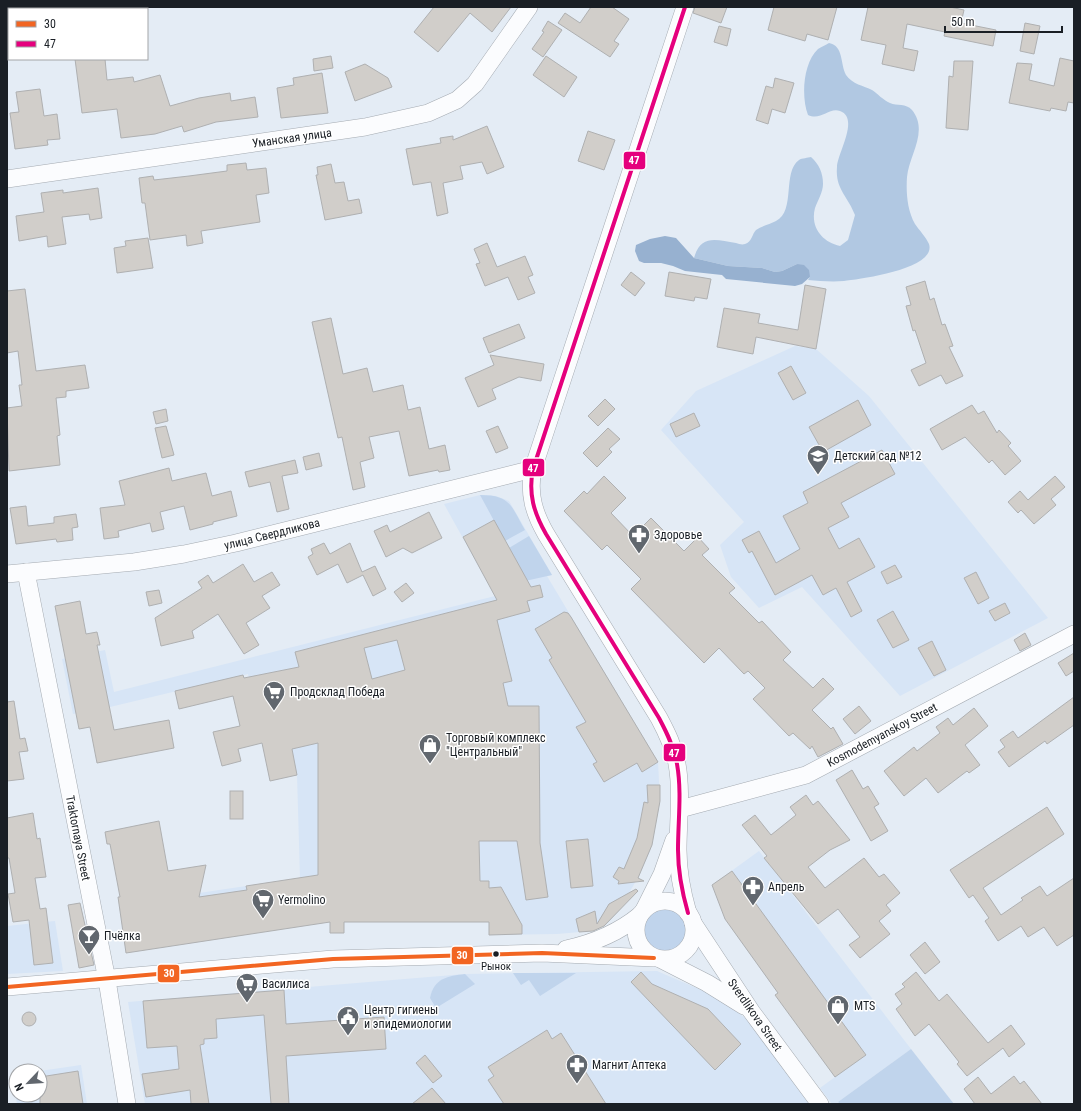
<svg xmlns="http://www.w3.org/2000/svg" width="1081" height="1111" font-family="'Roboto Condensed',sans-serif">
<rect width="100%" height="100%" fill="#e4ecf5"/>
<!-- built -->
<g fill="#d7e5f6">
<polygon points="795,346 816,349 869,396 1048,618 900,696 802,587 759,608 731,577 720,545 744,522 661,430 696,391"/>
<polygon points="480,495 496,496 509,501 552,575 547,576 658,762 660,801 650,851 640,874 618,912 608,923 592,931 557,934 489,935 489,922 328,922 126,953 119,905 300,878 297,775 270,781 248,674 110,707 73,714 62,659 105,650 114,692 495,596 444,504"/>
<polygon points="759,851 911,1049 838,1102 840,1104 832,1104 820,1088 835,1077 778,993 725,919 712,885"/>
<polygon points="55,921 63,971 7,974 7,926"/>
<polygon points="657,971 715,996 748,1020 809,1104 145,1104 128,1002 465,974"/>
<polygon points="81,1065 87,1104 17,1104 12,1076 16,1075 16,1095 40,1095 40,1071"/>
</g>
<!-- green -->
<g fill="#c0d4ec">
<path d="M480 495C511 495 511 506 525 530L505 541Z"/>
<polygon points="529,536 552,575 525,581 509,548"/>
<circle cx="664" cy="930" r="22"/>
<polygon points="513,973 576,973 540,996 529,980 521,985"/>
<path d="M465 974 475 984 436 1008 430 998C434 978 448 976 465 974Z"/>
<polygon points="911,1049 954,1104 840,1104 838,1102"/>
</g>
<!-- forest -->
<path fill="#b1c8e2" d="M829 43C844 46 840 64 846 75 852 84 864 86 872 90 878 94 883 100 890 103 897 106 906 103 912 110 929 131 909 155 907 177 906 192 907 210 915 224 919 230 926 237 929 244 937 269 860 279 844 281 832 282 819 281 808 280L810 277 797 264 782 271 775 272 762 268 728 266 694 258C701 234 716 240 736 243 739 244 742 245 745 244 752 242 752 234 756 230 762 226 770 224 776 221 796 211 782 172 799 160 802 158 808 158 811 157 819 164 823 173 823 184 823 192 818 200 815 208 810 227 822 242 840 246L848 240 855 215C848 196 835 189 837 167 837 154 860 118 840 111 829 107 821 121 808 115 801 97 803 63 818 49 821 47 826 45 829 43Z"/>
<!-- water -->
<polygon fill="#97b1d0" points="665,236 676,238 694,258 728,266 762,268 775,272 782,271 797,264 804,265 809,270 810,277 802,284 795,286 726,279 722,275 685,271 673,266 661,263 644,263 639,261 635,251 636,245 650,239"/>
<!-- building -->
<g fill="#d1ceca" stroke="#afb0b1" fill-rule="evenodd">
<polygon points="434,7 511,7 492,32 470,13 438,52 414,32"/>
<polygon points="591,7 612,7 629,19 614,41 619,44 610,57 558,23 565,13 580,23"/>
<polygon points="695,7 727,7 721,23 693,13"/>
<polygon points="774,7 837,7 828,40 807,34 805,41 768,30"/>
<polygon points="868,7 950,7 964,10 961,23 996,30 993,46 944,36 945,32 907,24 903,48 918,51 914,71 882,64 886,45 861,40"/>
<polygon points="548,21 562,30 543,57 532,49 544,32 542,31"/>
<polygon points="1025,23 1040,26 1034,54 1020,51"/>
<polygon points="719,26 731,29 727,46 714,42"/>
<polygon points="331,56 333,68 314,71 313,59"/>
<polygon points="546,56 577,77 564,97 533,75"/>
<polygon points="1060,58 1074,61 1074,103 1068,102 1066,111 1051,108 1050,111 1009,103 1017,63 1032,64 1029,80 1054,86"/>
<polygon points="75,59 105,59 107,80 133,77 134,82 160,75 170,106 199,98 230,93 231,101 255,97 258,117 216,122 184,132 182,126 155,134 121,138 117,109 82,113"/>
<polygon points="954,61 973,61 968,130 946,128 949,76 953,77"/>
<polygon points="365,64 388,78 392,87 355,101 345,72"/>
<polygon points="322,73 328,113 281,118 277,88 294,85 293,78"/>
<polygon points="775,78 794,83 785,113 772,109 768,124 756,120 766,86 773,88"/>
<polygon points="40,89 44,116 57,114 60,139 47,140 48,145 15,149 10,113 19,112 16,92"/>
<polygon points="487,126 504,167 487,174 482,162 460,166 463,179 443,183 448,213 437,216 431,182 413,185 406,149 441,143 440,138 453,136 453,140"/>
<polygon points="588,131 615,140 604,170 578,161"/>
<polygon points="246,163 247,170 266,168 269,193 256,195 260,222 201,231 203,243 187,246 186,235 150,240 145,203 142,203 139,178 153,176 154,180 189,176 227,171 227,165"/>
<polygon points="331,164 335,183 344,182 348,201 359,199 362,213 325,220 316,175 318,175 317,167"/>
<polygon points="98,188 102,218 90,220 89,214 62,217 66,244 48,247 47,236 19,241 16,216 44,212 41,193 63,190 63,193"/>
<polygon points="148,238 153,268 117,273 114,248 126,246 125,241"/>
<polygon points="487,243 497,267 525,256 533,275 528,277 535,293 518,300 508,277 485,286 476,264 480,263 474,249"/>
<polygon points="631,272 645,283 635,296 621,285"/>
<polygon points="669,272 711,279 707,299 695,297 694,301 665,296"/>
<polygon points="925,281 930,300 934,298 942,325 945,324 953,346 949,347 963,376 946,384 941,375 919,386 911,370 926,363 915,330 913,331 906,306 911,305 906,287"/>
<polygon points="805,285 826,289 816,349 756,337 753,354 717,347 724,308 760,314 758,323 798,330"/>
<polygon points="25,289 36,371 85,365 89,388 66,391 66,397 56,398 60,435 57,436 60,465 9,471 7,408 22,406 19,385 22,385 18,351 7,353 7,291"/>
<polygon points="331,318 343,374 367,368 373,392 403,385 408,410 420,407 429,449 445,445 450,470 439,472 438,470 409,476 399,431 369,437 374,458 360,462 365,487 353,490 342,437 338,438 312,322"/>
<polygon points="519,324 525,338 489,353 483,338"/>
<polygon points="490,355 544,364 541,381 519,377 492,389 496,399 478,407 465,378 494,365"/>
<polygon points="791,366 806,393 793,400 778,373"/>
<polygon points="605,399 615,409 598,426 588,416"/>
<polygon points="858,400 871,425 823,452 809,427"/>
<polygon points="972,405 978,414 984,411 997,433 999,430 1011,443 1008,446 1021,461 1005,475 992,460 989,463 965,437 942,450 930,429"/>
<polygon points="166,409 168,421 156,424 153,412"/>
<polygon points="694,413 700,426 676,437 670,424"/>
<polygon points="166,426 174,455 162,458 155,428"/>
<polygon points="498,426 508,448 496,453 486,431"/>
<polygon points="608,428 620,439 609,449 612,452 597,467 583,453"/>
<polygon points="882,450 895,474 841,503 849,517 828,528 839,549 859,538 875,567 847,582 862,611 851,617 836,588 823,595 812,575 775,595 752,551 749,553 742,540 759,531 776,563 800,549 783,516 808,503 803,492"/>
<polygon points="319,453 322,466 306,470 303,457"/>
<polygon points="295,460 298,473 282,476 289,509 277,512 270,482 249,487 245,472"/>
<polygon points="169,468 172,481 206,473 212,496 231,491 237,516 213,522 213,524 190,530 184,506 160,512 164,529 152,532 150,523 118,531 119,537 104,539 100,508 125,505 119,481"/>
<polygon points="604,476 626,498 611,513 633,536 651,518 684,551 698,537 709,549 702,555 735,588 729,593 759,623 762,621 791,652 783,660 813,688 823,678 834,689 812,710 831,729 833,727 843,744 818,757 812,746 810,749 793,733 789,736 753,699 765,688 748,671 744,674 719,648 704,663 631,589 641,579 607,545 602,550 564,511 584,491 587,494"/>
<polygon points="1055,476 1065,487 1051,499 1056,505 1034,524 1021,510 1018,513 1008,502 1020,491 1028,500"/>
<polygon points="26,506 28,526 54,523 54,517 76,514 78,527 72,528 73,540 57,542 56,539 16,544 10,508"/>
<polygon points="429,512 442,538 412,553 403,548 386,557 374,531 387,525 390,532"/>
<path d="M494 520 531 587 540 585 543 597 527 601 530 611 497 620 512 681 503 683 508 706H539L540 843 548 897 526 900 517 841H479L480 881H489V888L501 887 522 925V934L489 935V922H344V933H330V922L126 953 118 897H120L110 844H107L105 832 159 821 168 871 206 865 199 897 247 890 246 886 318 875V743L292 749 297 775 270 781 262 743 238 749 241 761 222 766 213 732 240 726 233 696 179 709 175 691 243 675 244 678 299 667 295 652 497 600 463 537ZM397 640 405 670 372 679 364 648Z"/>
<polygon points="324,543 330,554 350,543 362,572 375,566 386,589 373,596 363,575 347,583 338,564 317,575 308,557 313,554 311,549"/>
<polygon points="243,564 254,582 272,572 280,585 262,596 270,608 246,623 259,645 244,654 218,614 192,631 194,638 161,646 155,618 202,588 198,582 208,575 213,583"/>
<polygon points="895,565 902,577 887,584 881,572"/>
<polygon points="976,572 989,598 978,604 964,578"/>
<polygon points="406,583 414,593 402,602 394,592"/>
<polygon points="159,590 162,603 149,606 146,592"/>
<polygon points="80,601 86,634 97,632 100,645 97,645 114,730 169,720 174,748 97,763 90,727 79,729 55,606"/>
<polygon points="1005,603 1010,613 995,621 989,611"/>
<polygon points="893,611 909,640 893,648 877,620"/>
<polygon points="564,612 568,613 571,617 658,762 642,772 637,763 604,782 593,764 597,762 576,727 586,722 549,660 552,658 535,629"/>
<polygon points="1025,633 1031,645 1020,651 1014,640"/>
<polygon points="932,641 946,670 934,676 918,648"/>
<polygon points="1074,653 1074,671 1066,676 1058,663"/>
<polygon points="1074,697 1074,725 1047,744 1045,741 1009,767 998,752 1005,747 1000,740 1013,731 1018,738"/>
<polygon points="14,701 20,739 25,738 28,751 19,752 24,779 7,781 7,702"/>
<polygon points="859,706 871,721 855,734 843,719"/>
<polygon points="974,708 988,726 965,745 980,765 969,773 967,771 938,793 926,778 904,796 884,771 914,747 917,751 940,733 936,727 948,718 953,725"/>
<polygon points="852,770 863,789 868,786 879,804 874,807 888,831 871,841 836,780"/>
<polygon points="647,785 660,785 660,801 652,845 638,878 644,881 618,884 619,881 613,877 619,867 624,869 637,838 644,802 648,803"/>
<rect x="230" y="791" width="13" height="28"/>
<polygon points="806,795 813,805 818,801 850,840 830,850 808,867 825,888 864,858 879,877 884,874 900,893 886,905 891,911 879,921 890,934 860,958 849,945 860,937 838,909 818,924 764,858 767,856 742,825 755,815 771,835 796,815 790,807"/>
<polygon points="1047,807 1064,834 983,888 1001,915 1023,900 1021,898 1040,886 1047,896 1074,878 1074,935 1057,946 1044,927 1028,937 1021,926 998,941 985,921 989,918 973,895 969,898 950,870"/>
<polygon points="33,813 37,839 40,838 46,877 35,878 40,909 46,908 53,963 34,965 29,920 13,922 8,894 15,893 9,858 7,858 7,818"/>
<polygon points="588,839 593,886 571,888 566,841"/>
<polygon points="732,871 866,1055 835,1077 775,995 778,993 725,919 712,885"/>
<polygon points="636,889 638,891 604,926 593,931 579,932 576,919 595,911 597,924 609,904"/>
<polygon points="80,903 94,965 79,968 68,905"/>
<polygon points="925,942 940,962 925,974 910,955"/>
<polygon points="641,972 652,984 708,1009 741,1044 715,1070 631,982"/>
<polygon points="916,972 939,1001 947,994 988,1043 1011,1025 1025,1044 1009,1057 1003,1048 967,1076 957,1064 959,1062 929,1024 915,1036 896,1009 902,1004 895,994 905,987 902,984"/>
<polygon points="284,990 286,1024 384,1017 386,1049 286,1056 289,1104 271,1104 264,1015 216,1019 217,1038 204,1039 204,1044 200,1045 209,1104 191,1104 190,1090 146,1097 142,1074 179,1069 177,1046 147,1048 143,1001"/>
<circle cx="29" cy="1019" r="7"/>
<polygon points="547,1030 552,1039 561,1033 606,1104 504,1104 488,1080 494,1076 488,1067"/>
<polygon points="425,1055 442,1076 433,1083 416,1063"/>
<polygon points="78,1071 83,1104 40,1104 40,1077"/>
<polygon points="1014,1076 1020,1084 1024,1081 1042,1104 975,1104 964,1089 978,1077 991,1094"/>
<polygon points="432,1088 446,1104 412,1104"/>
</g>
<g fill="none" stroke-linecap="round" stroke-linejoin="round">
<!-- minor casing -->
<g stroke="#a4aab1" stroke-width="18">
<g id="minor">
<path d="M685 7 533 469C528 494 534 513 546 534L659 718C667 733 674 747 677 764 682 792 678 821 678 850 678 872 682 892 688 913"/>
<polyline points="7,179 365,127 428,113 457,100 475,84 529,7"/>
<polyline points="26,572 107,980 127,1104"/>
<polyline points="7,574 134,562 184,554 236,543 533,469"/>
<polyline points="680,809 806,775 1074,634"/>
<circle cx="665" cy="930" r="29"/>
<polyline points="644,910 662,874 674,840"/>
<polyline points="693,923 751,1011 820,1104"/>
<path d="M566 949C594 943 618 933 640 915"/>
<polyline points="660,959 707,983 744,1006"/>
<polyline points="7,987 333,959 542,953 654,958"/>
</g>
</g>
<!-- minor -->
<use href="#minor" stroke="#fbfcfe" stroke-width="17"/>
<!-- bus-1 casing -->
<g stroke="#fff" stroke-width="7">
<polyline id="bus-1" points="7,987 333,959 542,953 654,958"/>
</g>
<!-- bus-2 casing -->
<g stroke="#fff" stroke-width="7">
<path id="bus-2" d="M685 7 533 469C528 494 534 513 546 534L659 718C667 733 674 747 677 764 682 792 678 821 678 850 678 872 682 892 688 913"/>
</g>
<!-- bus-1 -->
<use href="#bus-1" stroke="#f26522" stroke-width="4"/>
<!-- bus-2 -->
<use href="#bus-2" stroke="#e5007d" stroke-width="4"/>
</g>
<!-- icons -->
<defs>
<g id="school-pin" transform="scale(1.15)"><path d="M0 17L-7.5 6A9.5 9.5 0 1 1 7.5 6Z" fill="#61676e" stroke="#fff"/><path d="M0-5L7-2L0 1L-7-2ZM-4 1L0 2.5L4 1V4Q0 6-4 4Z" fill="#fff"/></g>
<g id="pharmacy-pin" transform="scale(1.15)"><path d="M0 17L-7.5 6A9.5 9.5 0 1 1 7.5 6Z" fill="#61676e" stroke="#fff"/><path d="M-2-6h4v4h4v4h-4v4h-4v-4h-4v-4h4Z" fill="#fff"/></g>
<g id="supermarket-pin" transform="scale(1.15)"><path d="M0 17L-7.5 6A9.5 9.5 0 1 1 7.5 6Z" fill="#61676e" stroke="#fff"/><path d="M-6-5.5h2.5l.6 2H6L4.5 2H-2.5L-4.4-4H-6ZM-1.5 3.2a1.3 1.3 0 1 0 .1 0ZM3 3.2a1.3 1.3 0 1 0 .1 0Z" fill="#fff"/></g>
<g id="shop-pin" transform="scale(1.15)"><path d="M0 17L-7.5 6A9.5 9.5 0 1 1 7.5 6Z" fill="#61676e" stroke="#fff"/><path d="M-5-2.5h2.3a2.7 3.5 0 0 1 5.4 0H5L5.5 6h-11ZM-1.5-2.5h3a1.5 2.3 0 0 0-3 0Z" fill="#fff"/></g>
<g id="bar-pin" transform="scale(1.15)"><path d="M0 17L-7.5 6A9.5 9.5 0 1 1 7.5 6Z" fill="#61676e" stroke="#fff"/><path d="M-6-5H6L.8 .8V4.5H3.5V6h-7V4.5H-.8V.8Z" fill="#fff"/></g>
<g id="civic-pin" transform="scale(1.15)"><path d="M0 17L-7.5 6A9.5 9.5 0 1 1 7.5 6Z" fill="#61676e" stroke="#fff"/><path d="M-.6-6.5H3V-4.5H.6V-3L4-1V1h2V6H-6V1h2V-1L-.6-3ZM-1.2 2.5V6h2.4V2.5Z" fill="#fff"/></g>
</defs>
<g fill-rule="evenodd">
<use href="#school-pin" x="818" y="456"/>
<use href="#pharmacy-pin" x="639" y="535"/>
<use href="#supermarket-pin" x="274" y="692"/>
<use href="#shop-pin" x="430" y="745"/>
<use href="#pharmacy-pin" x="753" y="887"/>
<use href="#supermarket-pin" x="263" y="900"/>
<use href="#bar-pin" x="89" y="936"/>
<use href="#supermarket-pin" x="247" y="984"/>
<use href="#shop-pin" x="838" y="1006"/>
<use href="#civic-pin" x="348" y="1017"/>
<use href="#pharmacy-pin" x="577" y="1065"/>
</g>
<!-- markers -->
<circle fill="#1a1f25" stroke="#fff" stroke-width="1.5" cx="496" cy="954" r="3.5"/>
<g text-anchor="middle" stroke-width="3" stroke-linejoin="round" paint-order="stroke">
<!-- bus labels -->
<g font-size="11" fill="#1a1f25" stroke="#fff">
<text x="496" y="970">Рынок</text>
</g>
<!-- street labels -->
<g font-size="12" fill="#1a1f25" stroke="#fff">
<text transform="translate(292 138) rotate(-8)" y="4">Уманская улица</text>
<text transform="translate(272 534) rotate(-14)" y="4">улица Свердликова</text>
<text transform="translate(882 735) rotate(-28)" y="4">Kosmodemyanskoy Street</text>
<text transform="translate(78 838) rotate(79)" y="4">Traktornaya Street</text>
<text transform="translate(755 1015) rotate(55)" y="4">Sverdlikova Street</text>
</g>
<!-- poi labels -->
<g font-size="12" fill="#1a1f25" stroke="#fff" text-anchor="start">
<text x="834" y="460">Детский сад №12</text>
<text x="654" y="539">Здоровье</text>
<text x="290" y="696">Продсклад Победа</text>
<text x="446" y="742">Торговый комплекс<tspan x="446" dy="14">"Центральный"</tspan></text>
<text x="768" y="891">Апрель</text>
<text x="278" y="904">Yermolino</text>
<text x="104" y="940">Пчёлка</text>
<text x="262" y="988">Василиса</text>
<text x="854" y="1010">MTS</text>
<text x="364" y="1014">Центр гигиены<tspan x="364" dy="14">и эпидемиологии</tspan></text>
<text x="592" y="1069">Магнит Аптека</text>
</g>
</g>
<g stroke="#fff" stroke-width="1.5">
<rect x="623" y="151" width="23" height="19" rx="4" fill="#e5007d"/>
<rect x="522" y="458" width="23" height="19" rx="4" fill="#e5007d"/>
<rect x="663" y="743" width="23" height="19" rx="4" fill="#e5007d"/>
<rect x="451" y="946" width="23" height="19" rx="4" fill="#f26522"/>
<rect x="157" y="964" width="23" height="19" rx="4" fill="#f26522"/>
</g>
<g font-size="11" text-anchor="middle" font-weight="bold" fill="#fff">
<text x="634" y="164">47</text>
<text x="533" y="472">47</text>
<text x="674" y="757">47</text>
<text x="462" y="959">30</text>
<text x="169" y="977">30</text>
</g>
<!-- border -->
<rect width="1081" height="1111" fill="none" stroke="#1a1f25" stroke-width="16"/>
<!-- legend -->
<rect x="8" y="8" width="140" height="52" fill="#ffffff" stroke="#a3a5a8"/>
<rect x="16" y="21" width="20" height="6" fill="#f26522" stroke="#a3a5a8"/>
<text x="44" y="28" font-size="12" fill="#1a1f25">30</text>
<rect x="16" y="41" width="20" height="6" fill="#e5007d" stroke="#a3a5a8"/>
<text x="44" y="48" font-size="12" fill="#1a1f25">47</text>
<!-- north arrow -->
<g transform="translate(28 1083) rotate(245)"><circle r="19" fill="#ffffff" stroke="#a3a5a8"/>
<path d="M0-3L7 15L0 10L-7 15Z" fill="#61676e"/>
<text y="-6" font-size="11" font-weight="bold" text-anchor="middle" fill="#1a1f25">N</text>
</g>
<!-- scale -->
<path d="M945 26v6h117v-6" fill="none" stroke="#1a1f25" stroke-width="2"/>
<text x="951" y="26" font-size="12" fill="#1a1f25" stroke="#ffffff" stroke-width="3" paint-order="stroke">50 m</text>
</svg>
